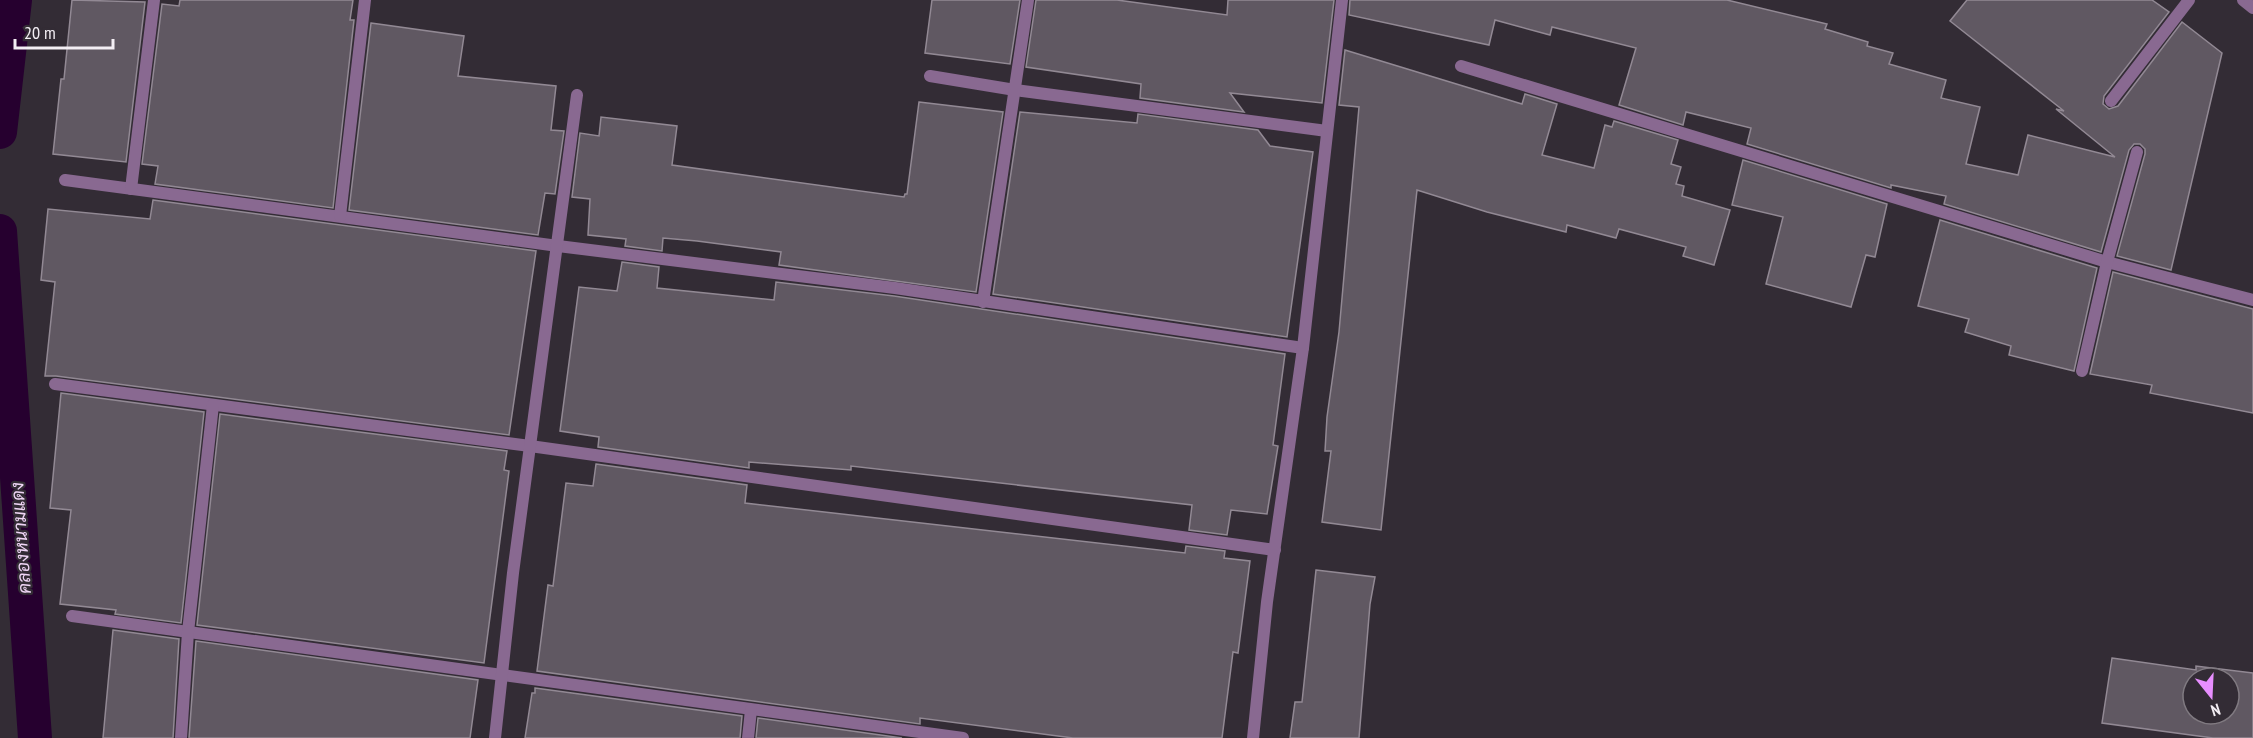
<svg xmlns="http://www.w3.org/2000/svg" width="2253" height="738" font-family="'PT Sans Narrow',Sarabun,sans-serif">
<rect width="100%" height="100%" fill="#332c35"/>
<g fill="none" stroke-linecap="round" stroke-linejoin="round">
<!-- canal -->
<g stroke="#26002f" stroke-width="34">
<polyline points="0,132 15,0"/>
<polyline points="0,231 35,738"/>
</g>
</g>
<!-- building -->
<g fill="#605862" stroke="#928994" stroke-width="1.5" fill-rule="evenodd">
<polygon points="72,0 145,2 126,162 53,154 61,79 64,79"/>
<polygon points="180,0 353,0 350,20 354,20 333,208 155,184 158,166 142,164 162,4 179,6"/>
<polygon points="932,0 1020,0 1010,64 925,53"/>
<polygon points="1036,0 1117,0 1227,15 1228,0 1334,0 1322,103 1230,93 1244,112 1140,98 1141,84 1026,67"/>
<polygon points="1350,0 1727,0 1827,24 1825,29 1868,42 1867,46 1893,53 1889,64 1946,80 1941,98 1980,107 1966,164 2018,175 2028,135 2115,157 2056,109 2064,111 1950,21 1967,0 2152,0 2169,12 2104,96 2103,104 2109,109 2118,106 2182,22 2222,53 2171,270 2117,256 2145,154 2145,149 2140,144 2134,144 2129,150 2101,252 1944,204 1946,196 1891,185 1891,188 1747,144 1751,128 1686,112 1683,125 1619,105 1636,48 1552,27 1550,35 1495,20 1489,45 1349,15"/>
<polygon points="371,23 464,36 458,76 556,86 551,130 564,131 555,194 545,193 538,235 349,210"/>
<polygon points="1345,50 1522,104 1525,94 1557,104 1542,155 1594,168 1605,125 1612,127 1614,121 1678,140 1671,164 1681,167 1676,184 1684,186 1682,196 1730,210 1714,265 1683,256 1686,247 1619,229 1616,238 1567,225 1566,232 1487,212 1417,190 1381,530 1322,522 1331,451 1325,451 1327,417 1339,332 1359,107 1339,105"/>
<polygon points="919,102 1003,112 976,292 779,265 781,252 697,241 663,238 662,251 625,246 626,239 588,235 590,199 572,197 580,133 599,136 601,117 677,126 672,165 904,197 905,194 907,194"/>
<polygon points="1020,112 1137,123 1138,114 1258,130 1270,146 1313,152 1287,337 993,294"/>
<polygon points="1743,160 1887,204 1875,257 1866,255 1851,307 1766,284 1783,217 1732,205"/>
<polygon points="153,200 536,251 509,435 56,376 45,376 55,282 41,280 48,209 150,219"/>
<polygon points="1940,220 2097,268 2074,371 2009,355 2011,346 1965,332 1969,319 1918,306"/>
<polygon points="622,262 659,267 657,288 774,300 776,282 894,296 1285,354 1273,445 1278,446 1267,514 1231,510 1227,535 1189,530 1192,505 851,466 851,470 749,462 749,468 598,447 599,437 560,431 579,287 617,291"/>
<polygon points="2113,272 2253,309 2253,413 2150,393 2152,385 2090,374"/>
<polygon points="61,393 204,412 181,623 115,614 116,610 60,604 71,510 50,508"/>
<polygon points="220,414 507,451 504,470 509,471 484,663 197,625"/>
<polygon points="596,464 747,485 745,503 1185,553 1186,546 1225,551 1224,558 1250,561 1238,653 1233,652 1222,738 1073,738 920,718 920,724 537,671 548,585 553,586 566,483 593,486"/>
<polygon points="1316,570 1375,577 1370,604 1359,738 1290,738 1295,702 1302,702"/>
<polygon points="113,630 179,639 173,738 103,738"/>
<polygon points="196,641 478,680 470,738 189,738"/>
<path d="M2112 658 2196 670V666L2253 673V738H2213L2102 723ZM2193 678H2229V714H2193Z"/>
<polygon points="535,688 742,716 740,738 525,738 532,693 535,693"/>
<polygon points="758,718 902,738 756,738"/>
</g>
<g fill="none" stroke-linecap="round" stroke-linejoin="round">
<!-- street -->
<g stroke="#896991" stroke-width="12">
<polyline points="2243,0 2253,8"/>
<polyline points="1461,66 2107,262 2253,300"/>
<polyline points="930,76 1015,90 1327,131"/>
<polyline points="2111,101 2189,0"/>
<polyline points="65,180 558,246 895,288 1303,348"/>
<polyline points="131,189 154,0"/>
<polyline points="340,216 365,0"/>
<polyline points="983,302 1028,0"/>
<polyline points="2082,371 2107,262 2137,152"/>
<polyline points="55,384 530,446 1275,550"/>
<polyline points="72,616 963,738"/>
<polyline points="181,738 188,632 213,405"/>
<polyline points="495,738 513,573 577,95"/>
<polyline points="748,738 751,710"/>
<polyline points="1253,738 1267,602 1303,348 1342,0"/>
</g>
</g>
<g text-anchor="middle" stroke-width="4.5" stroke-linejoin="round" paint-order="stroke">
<!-- water labels -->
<g font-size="18" font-style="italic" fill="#efd5f5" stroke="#332c35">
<text transform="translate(21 538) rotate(-94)" y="6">คลองหนามแดง</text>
</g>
</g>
<!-- north arrow -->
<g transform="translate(2211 696) rotate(162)"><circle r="28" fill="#332c35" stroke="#807a81" stroke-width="1.5"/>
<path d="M0-4.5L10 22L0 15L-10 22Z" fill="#e88eff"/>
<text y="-9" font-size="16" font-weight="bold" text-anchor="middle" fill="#f3eef4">N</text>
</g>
<!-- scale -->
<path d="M15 39v9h98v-9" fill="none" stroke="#f3eef4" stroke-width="3"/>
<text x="24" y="39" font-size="18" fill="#f3eef4" stroke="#332c35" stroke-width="4.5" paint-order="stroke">20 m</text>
</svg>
